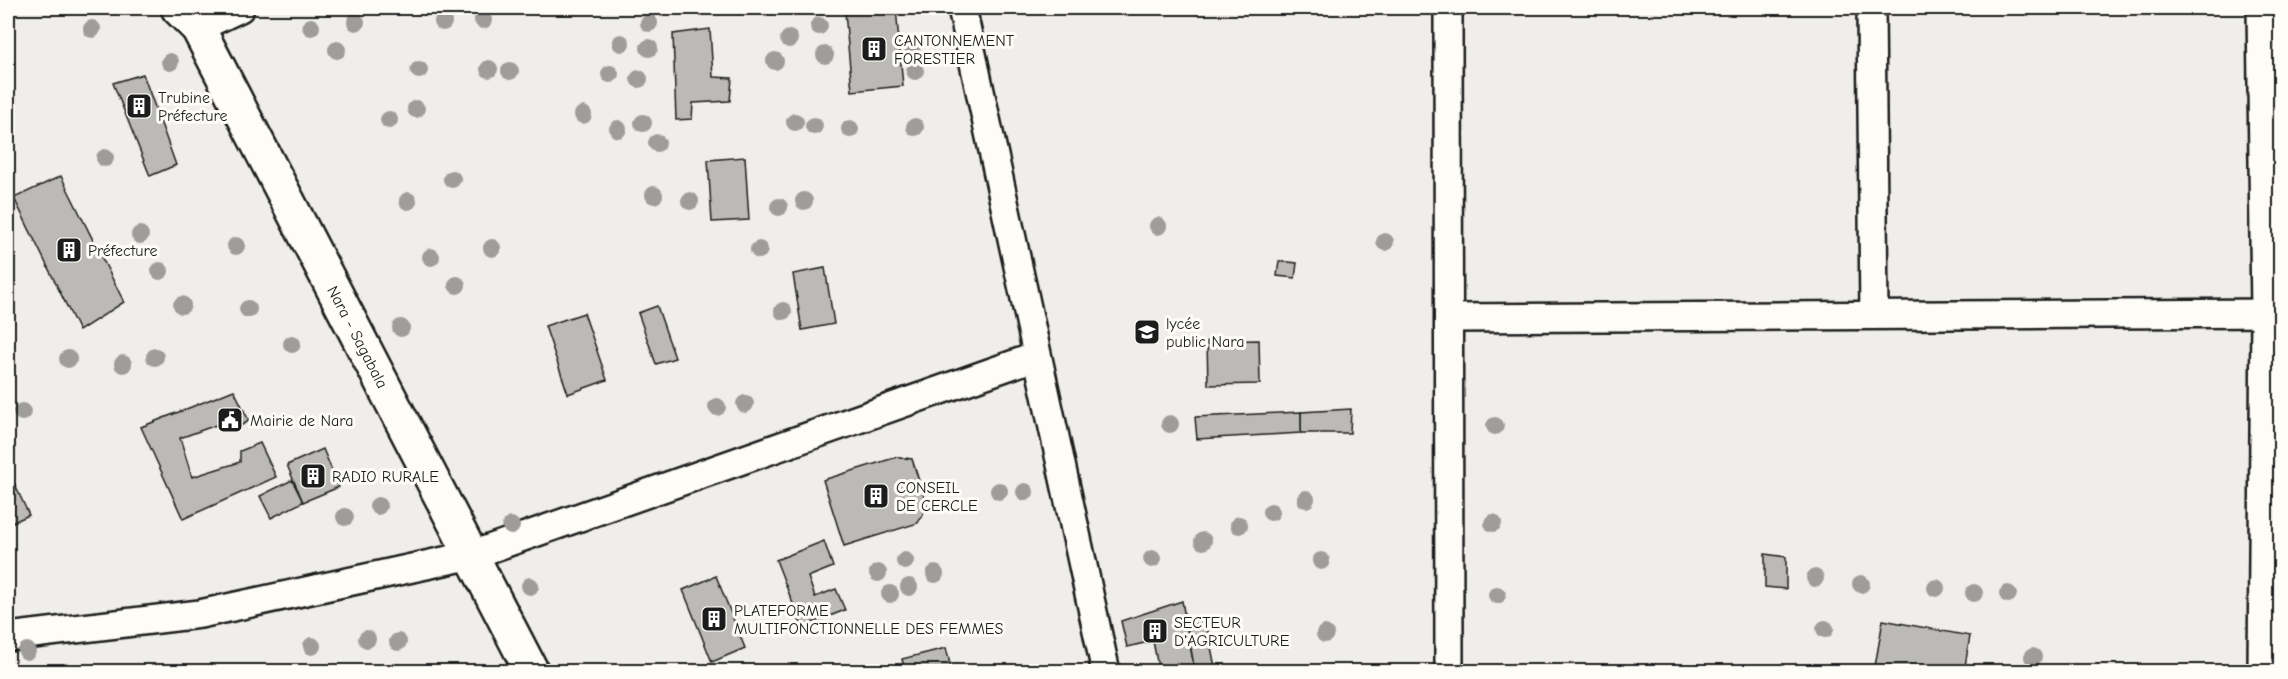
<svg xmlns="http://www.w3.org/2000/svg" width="2288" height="679" font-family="'Comic Neue',sans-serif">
<rect width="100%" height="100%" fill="#f0eeea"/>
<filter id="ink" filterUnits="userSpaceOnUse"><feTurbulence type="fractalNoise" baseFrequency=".0167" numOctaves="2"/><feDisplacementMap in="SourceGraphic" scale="12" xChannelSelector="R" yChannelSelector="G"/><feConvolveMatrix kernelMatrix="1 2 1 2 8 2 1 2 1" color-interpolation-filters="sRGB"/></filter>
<g filter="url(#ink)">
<!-- building -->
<g fill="#bbbab6" stroke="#1c1c1c" stroke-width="1.5">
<polygon points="896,8 903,86 852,91 845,12"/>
<polygon points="710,29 713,77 732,78 730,101 693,103 692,119 676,120 673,34"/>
<polygon points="143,74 176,165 150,176 113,83"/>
<polygon points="745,157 749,220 712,222 708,160"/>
<polygon points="61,176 124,302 79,331 14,198"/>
<polygon points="1279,261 1297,263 1295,278 1277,276"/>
<polygon points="825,268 834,324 802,330 793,274"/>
<polygon points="657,306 675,358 656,364 638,313"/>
<polygon points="584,313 607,380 568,394 545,326"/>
<polygon points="1259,340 1260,384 1208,385 1207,341"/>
<polygon points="234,390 249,421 235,429 230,420 180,438 192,477 240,462 240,451 260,443 276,477 183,519 141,427"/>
<polygon points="1351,409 1350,433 1301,433 1301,412"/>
<polygon points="1301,412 1301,433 1197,439 1195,417"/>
<polygon points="323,449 339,487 303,502 287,465"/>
<polygon points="897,457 912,459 927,506 918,523 844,546 823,480"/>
<polygon points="8,470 29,515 11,523 8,516"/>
<polygon points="292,480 303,502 271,518 260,496"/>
<polygon points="824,541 833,567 808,577 815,597 836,589 845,610 802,627 776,560"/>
<polygon points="1765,554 1786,557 1786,589 1765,587"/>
<polygon points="716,576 745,648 712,662 683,590"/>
<polygon points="1182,601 1195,672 1159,672 1153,641 1127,647 1121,621"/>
<polygon points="1883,620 1970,636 1964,672 1874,672"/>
<polygon points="1206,622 1216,672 1195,672 1187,626"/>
<polygon points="946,648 952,672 905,672 902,659"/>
</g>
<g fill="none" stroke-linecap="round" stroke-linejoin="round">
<!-- street casing -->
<g stroke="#1c1c1c" stroke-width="32">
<g id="street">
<polyline points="962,8 1106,672"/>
<polyline points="1448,8 1449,672"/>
<polyline points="1871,8 1874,315"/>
<polyline points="2261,8 2265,313 2262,672"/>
<polyline points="195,9 198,28 240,8"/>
<polyline points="1449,318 2280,313"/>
<polyline points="8,637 200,614 472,555 1037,356"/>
</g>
</g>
<!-- primary casing -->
<g stroke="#1c1c1c" stroke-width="38">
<g id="primary">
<path id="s1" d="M178 8 198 28 532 672"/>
</g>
</g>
<!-- street -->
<use href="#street" stroke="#fdfcf7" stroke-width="27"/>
<!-- primary -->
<use href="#primary" stroke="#fdfcf7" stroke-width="33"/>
</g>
<!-- trees -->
<g fill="#9e9d9b">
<circle cx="483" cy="20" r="9"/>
<circle cx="356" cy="22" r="9"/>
<circle cx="443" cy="22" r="9"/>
<circle cx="649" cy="23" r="9"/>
<circle cx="819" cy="26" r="9"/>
<circle cx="311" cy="27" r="9"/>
<circle cx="92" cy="29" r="9"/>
<circle cx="789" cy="39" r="9"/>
<circle cx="621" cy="43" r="9"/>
<circle cx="912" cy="46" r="9"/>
<circle cx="649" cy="48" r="9"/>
<circle cx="337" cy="50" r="9"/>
<circle cx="825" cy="55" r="9"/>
<circle cx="775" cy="61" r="9"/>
<circle cx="170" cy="62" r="9"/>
<circle cx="489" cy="69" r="9"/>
<circle cx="419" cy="70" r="9"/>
<circle cx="510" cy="71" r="9"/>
<circle cx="915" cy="71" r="9"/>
<circle cx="610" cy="74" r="9"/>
<circle cx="639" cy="79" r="9"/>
<circle cx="416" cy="109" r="9"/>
<circle cx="583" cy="115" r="9"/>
<circle cx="389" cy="120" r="9"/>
<circle cx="795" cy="122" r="9"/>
<circle cx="643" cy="123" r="9"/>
<circle cx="814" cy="126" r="9"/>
<circle cx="915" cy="127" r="9"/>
<circle cx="618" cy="129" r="9"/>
<circle cx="850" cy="129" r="9"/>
<circle cx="657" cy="143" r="9"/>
<circle cx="105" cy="158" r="9"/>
<circle cx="452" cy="179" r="9"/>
<circle cx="654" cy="195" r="9"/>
<circle cx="408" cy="201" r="9"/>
<circle cx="690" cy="201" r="9"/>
<circle cx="804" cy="201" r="9"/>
<circle cx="779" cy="207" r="9"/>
<circle cx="1158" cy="226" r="9"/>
<circle cx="140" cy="235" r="9"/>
<circle cx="1385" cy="242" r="9"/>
<circle cx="236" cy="246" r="9"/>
<circle cx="492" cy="248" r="9"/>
<circle cx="759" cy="250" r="9"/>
<circle cx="431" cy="257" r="9"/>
<circle cx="160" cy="271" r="9"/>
<circle cx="457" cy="285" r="9"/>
<circle cx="182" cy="305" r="9"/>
<circle cx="248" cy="309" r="9"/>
<circle cx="783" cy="311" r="9"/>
<circle cx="401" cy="328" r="9"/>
<circle cx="292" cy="344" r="9"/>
<circle cx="155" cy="357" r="9"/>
<circle cx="68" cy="359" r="9"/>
<circle cx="123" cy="364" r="9"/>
<circle cx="745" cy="404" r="9"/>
<circle cx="717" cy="407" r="9"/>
<circle cx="22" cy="412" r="9"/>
<circle cx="1170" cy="424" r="9"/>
<circle cx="1495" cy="426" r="9"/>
<circle cx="999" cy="491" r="9"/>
<circle cx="1025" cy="492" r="9"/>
<circle cx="1306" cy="499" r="9"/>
<circle cx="378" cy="506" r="9"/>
<circle cx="1271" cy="512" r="9"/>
<circle cx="345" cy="517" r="9"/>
<circle cx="1493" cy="523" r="9"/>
<circle cx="1239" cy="525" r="9"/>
<circle cx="511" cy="526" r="9"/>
<circle cx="1203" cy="541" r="9"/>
<circle cx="1152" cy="559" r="9"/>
<circle cx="905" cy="561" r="9"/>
<circle cx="1321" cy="561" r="9"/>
<circle cx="878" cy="573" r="9"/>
<circle cx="935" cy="574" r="9"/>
<circle cx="1815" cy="578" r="9"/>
<circle cx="1861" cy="584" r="9"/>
<circle cx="530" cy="586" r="9"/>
<circle cx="909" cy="587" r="9"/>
<circle cx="1936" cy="588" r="9"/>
<circle cx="1974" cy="593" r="9"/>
<circle cx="890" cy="594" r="9"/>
<circle cx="2008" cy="594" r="9"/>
<circle cx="1497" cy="595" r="9"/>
<circle cx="1825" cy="629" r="9"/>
<circle cx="1325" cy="634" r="9"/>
<circle cx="367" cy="639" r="9"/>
<circle cx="398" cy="642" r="9"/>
<circle cx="312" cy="646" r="9"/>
<circle cx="27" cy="651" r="9"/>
<circle cx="2033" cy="657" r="9"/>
</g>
</g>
<!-- icons -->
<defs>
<g id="building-square" transform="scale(1.35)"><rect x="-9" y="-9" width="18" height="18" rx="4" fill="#1c1c1c" stroke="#fdfcf7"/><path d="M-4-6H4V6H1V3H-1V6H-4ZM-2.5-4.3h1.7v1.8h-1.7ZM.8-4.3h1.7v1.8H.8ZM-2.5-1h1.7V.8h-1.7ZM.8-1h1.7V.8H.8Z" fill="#fff"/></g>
<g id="school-square" transform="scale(1.35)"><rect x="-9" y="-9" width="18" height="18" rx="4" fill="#1c1c1c" stroke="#fdfcf7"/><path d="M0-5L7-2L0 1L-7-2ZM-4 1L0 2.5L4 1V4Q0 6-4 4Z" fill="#fff"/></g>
<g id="civic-square" transform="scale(1.35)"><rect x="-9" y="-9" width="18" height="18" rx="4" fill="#1c1c1c" stroke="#fdfcf7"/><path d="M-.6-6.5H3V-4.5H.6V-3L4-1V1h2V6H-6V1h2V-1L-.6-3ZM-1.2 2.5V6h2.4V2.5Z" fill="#fff"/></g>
</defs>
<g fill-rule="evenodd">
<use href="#building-square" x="874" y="49"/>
<use href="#building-square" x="139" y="106"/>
<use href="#building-square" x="69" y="250"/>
<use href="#school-square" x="1147" y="332"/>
<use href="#civic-square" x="230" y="420"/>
<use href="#building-square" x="313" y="476"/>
<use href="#building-square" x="876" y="496"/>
<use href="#building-square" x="714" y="619"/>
<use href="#building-square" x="1155" y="631"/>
</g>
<g text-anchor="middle" stroke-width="6" stroke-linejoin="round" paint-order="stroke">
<!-- poi labels -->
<g font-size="16" fill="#1c1c1c" stroke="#fdfcf7" text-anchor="start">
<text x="894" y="46">CANTONNEMENT<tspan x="894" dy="18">FORESTIER</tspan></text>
<text x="158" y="103">Trubine<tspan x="158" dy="18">Préfecture</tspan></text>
<text x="88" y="256">Préfecture</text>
<text x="1166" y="329">lycée<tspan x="1166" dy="18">public Nara</tspan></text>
<text x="250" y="426">Mairie de Nara</text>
<text x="332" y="482">RADIO RURALE</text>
<text x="896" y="493">CONSEIL<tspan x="896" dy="18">DE CERCLE</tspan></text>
<text x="734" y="616">PLATEFORME<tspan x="734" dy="18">MULTIFONCTIONNELLE DES FEMMES</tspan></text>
<text x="1174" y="628">SECTEUR<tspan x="1174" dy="18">D'AGRICULTURE</tspan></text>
</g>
<!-- street labels -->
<g font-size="16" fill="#1c1c1c" stroke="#fdfcf7">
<text dy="6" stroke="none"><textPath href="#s1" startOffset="376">Nara - Sagabala</textPath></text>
</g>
</g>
<!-- margin -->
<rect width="2288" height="679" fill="none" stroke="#fdfcf7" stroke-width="30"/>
<rect x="15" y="15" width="2258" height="649" fill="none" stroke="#1c1c1c" stroke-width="2" filter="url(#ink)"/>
</svg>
